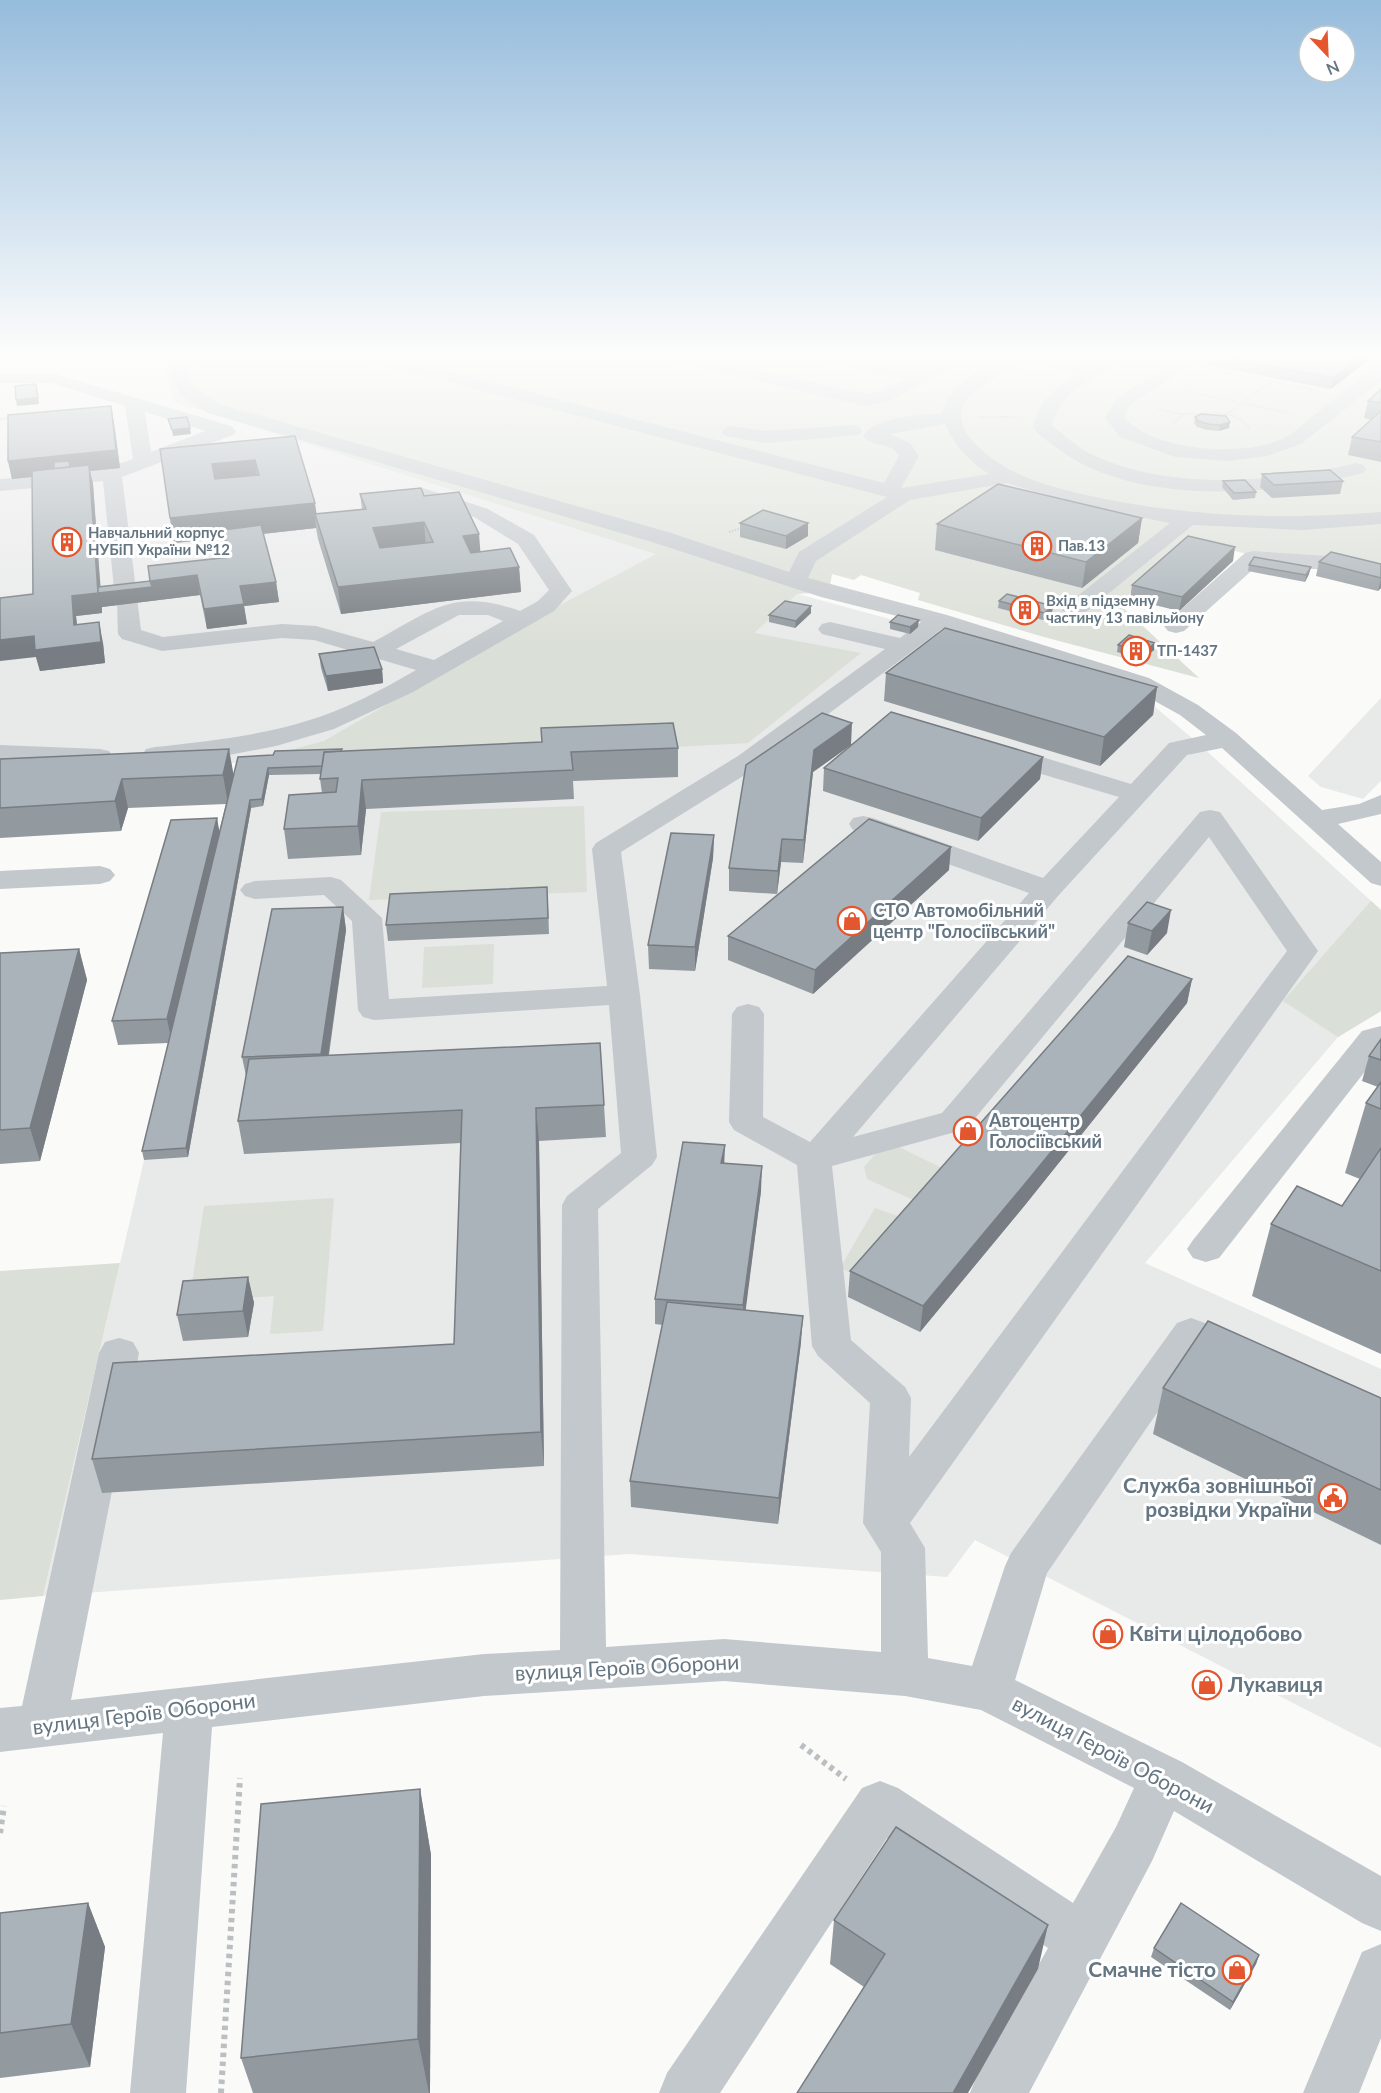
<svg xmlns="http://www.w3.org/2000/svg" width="1381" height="2093" font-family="Lato,sans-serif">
<rect width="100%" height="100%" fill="#fafaf8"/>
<!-- built -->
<g fill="#e8e9e9">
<polygon points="0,354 158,354 174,402 798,594 941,633 1141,695 1199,744 1381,910 1381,1011 1338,1037 1145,1263 1381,1369 1381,1748 975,1540 947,1577 629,1554 43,1596 144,1160 239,762 200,767 0,772"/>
<polygon points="1381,698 1381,781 1363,799 1321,787 1308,776"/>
</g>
<!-- green -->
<g fill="#dadfd7">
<polygon points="158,354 1381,354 1381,564 1243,553 1219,547 1178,549 1119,604 1199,678 1044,637 918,600 920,593 861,575 854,580 832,574 829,592 797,594 754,633 861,653 748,743 350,765 268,756 324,741 545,613 656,554 174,402"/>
<polygon points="584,806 587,892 369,900 381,812"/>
<polygon points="1371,901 1381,910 1381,1011 1338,1037 1283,1001"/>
<polygon points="494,944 493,984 422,988 424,947"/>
<polygon points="899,1147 948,1171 920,1203 867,1179 864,1167 879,1150"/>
<polygon points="334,1198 323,1331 270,1334 274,1296 189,1302 204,1206"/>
<polygon points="875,1208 906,1219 853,1274 840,1268"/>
<polygon points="120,1263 43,1596 0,1600 0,1271"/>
</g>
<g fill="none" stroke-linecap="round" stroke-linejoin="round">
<!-- path-far1 -->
<g stroke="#bbbfc2" stroke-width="2" stroke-dasharray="1.5 1.5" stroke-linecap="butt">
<polyline points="1216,370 1314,390"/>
<polyline points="1185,391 1289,413"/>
<path d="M1159 409C1167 411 1175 414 1183 414 1207 415 1234 406 1250 429"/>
<polyline points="1227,414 1271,381"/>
<polyline points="979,417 1017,417"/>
<polyline points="0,419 11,418"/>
<polyline points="1173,423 1184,414"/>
<polyline points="729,532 745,527"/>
</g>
<!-- path -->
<g stroke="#bbbfc2" stroke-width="6" stroke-dasharray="4.5 4.5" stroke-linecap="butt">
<polyline points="801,1745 846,1779"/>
<polyline points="0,1833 4,1806"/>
<polyline points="221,2093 240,1778"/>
</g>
<!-- minor -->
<g fill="#c3c8cc" fill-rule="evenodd">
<path d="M189 354H209L188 371 193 387 222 405 668 532 789 572 799 552 887 497 357 358 354 354H382L884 483 899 456C891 441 872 448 863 436 878 415 920 416 942 413 946 383 1008 349 1035 354 1049 356 1075 366 1089 365 1098 364 1101 358 1111 360L1114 364 1111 368C1087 381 1058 396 1052 425 1065 436 1078 448 1093 455 1170 491 1276 483 1356 463L1363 465 1366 469 1363 473C1275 496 1133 507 1057 448 1048 442 1038 435 1033 427 1038 402 1056 387 1077 373 1066 371 1032 361 1023 363 1014 365 1003 373 995 378 949 403 952 429 993 459 1020 479 1055 488 1086 495 1184 517 1282 520 1381 512V524L1303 530 1193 525 1082 615 1074 617 1066 615 1062 610 1066 605 1170 523 1073 504 1007 483 910 500 816 561 808 578 947 615 1149 678 1198 705 1236 733 1322 810 1359 804 1381 795V814L1338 824 1381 862V886L1371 883 1222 748 1187 755 1058 896 853 1137 942 1113 1200 812 1210 810 1220 812 1318 951 910 1523 925 1548 928 1658 972 1666 1005 1566 1011 1553 1177 1323 1191 1318 1205 1323 1211 1333 1205 1343 1047 1573 1015 1680 1182 1762 1381 1876V1931L1362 1923 1174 1811 1152 1861 1029 2093H970L978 2073 1048 1948 887 1838 720 2093H659L667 2073 862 1788 880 1781 898 1788 1073 1903 1116 1827 1134 1788 981 1710 905 1696 724 1681 484 1696 212 1727 186 2093H130L163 1733 0 1752V1708L22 1706 99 1353 105 1342 119 1338 133 1342 139 1353 71 1700 484 1654 560 1650 562 1205 567 1196 621 1153 609 1005 374 1020 363 1017 358 1010 352 921 324 895 255 899 245 896 240 890 245 884 255 881 331 877 341 880 382 918 389 999 607 986 592 849 596 843 738 756 885 649 822 634 818 629 822 624 830 622 900 638 921 622 821 597 652 542 208 413 179 394 170 370ZM945 424C954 445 970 462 989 474L901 488 919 456 910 443 890 434ZM942 629 1131 688 1180 715 1206 735 1169 743 1131 784 1009 747 1000 745 991 747 987 753 991 759 1119 797 1043 878 873 818 863 816 853 818 849 824 853 830 1029 893 810 1142 763 1117 764 1014 759 1007 748 1004 737 1007 732 1014 729 1122 734 1130 797 1165 812 1346 818 1356 870 1403 863 1523 881 1552V1652L724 1639 606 1647 598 1209 652 1165 657 1157 640 995 621 852 756 768ZM1209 837 1287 951 909 1457 911 1398 905 1387 851 1340 832 1166 966 1129Z"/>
<polygon points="656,354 686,354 865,394 878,392 905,379 810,358 808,354 839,354 920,371 941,360 953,360 956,364 953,368 889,401 865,406 665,359 659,358"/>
<path d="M1186 354H1206L1130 405 1124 417C1154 452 1248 459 1288 436 1298 430 1307 420 1317 413 1336 398 1355 383 1375 368L1381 367V381L1301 444 1267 456 1229 461 1175 457 1120 437 1105 418 1117 398Z"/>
<path d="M0 373H52L231 426 236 431 233 435 122 477 141 630 163 637 282 624 316 626 373 642C431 611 453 587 520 611L538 601 549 590 518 544 474 517 416 498 413 494 416 490 423 488 488 509 534 535 572 591 554 611 413 692 334 729 276 746 229 755 155 763 146 761 142 755 146 749 155 747C209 741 261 736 313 719 346 709 387 687 416 670L314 640 282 638 162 651 122 639 118 634 117 602 115 598 103 481C87 483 71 483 57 486L0 491V479L57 474C64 476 68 473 75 472 97 469 112 467 133 459L125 406 51 383H0ZM145 412 205 431 151 452ZM459 615H488L503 621 434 660 396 649Z"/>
<polygon points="852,425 859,427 862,431 859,435 766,443 725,436 722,432 725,428 732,426 766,431"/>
<polygon points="1253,551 1343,557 1381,566 1381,580 1343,571 1258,565 1184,631 1176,633 1168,631 1164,626 1168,621 1245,553"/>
<polygon points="0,745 100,749 109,751 113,757 109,763 100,765 0,761"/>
<polygon points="100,866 110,869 115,875 110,881 100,884 0,889 0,871"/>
<polygon points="1381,1026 1381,1051 1219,1258 1206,1262 1193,1258 1187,1249 1193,1240 1362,1031"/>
<polygon points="1381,1944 1381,2038 1359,2093 1303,2093 1362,1952"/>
</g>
</g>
<!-- wall -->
<g fill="#929a9f">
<polygon points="1209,354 1376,354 1331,389 1207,365"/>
<polygon points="1381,389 1381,462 1348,455 1352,437 1371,420 1364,418 1368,401"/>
<polygon points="111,406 114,423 120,468 90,471 93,484 100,587 150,581 228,557 224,538 174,543 170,518 295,436 317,514 362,509 360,494 424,496 480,551 519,567 521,592 341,614 318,539 316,528 263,534 276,582 279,602 244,606 247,624 207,629 200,595 102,607 102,613 76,616 77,625 103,643 105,663 40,671 36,657 33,594 32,477 12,479 8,461"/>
<polygon points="1195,417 1229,428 1219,431 1207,430 1197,427 1194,423"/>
<polygon points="1262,474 1343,481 1340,494 1272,498 1260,487"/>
<polygon points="1223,481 1256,492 1255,498 1233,500 1222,487"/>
<polygon points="1142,518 1138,543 1082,588 935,550 937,524"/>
<polygon points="740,523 808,523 808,536 786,549 740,537"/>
<polygon points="1233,561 1179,611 1130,599 1132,585"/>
<polygon points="1319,562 1381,564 1381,588 1378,591 1316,576"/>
<polygon points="1249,565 1309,574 1305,582 1248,571"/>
<polygon points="999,601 1052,613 1043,620 998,608"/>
<polygon points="811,606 811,613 795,628 769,622 769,615"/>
<polygon points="890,622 918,627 910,634 890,629"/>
<polygon points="1155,643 1154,650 1143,659 1117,652 1118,645"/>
<polygon points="319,654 382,669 383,683 328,691 321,668"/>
<polygon points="886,673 1157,687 1153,715 1100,766 884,701"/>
<polygon points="851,745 813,772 803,863 781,862 777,894 729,891 729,868 746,765"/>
<polygon points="678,748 678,777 573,781 574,799 366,809 361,855 288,859 284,829 322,793 320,779 321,774 269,775 263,806 251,808 188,1157 144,1160 142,1151 168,1043 118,1045 112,1021 217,818 219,832 226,804 128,808 121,831 0,838 0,759 233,775 273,755 342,751"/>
<polygon points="1043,757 1040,779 978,841 823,791 824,768"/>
<polygon points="714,835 713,858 695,971 649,969 648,945"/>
<polygon points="949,870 813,994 728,960 728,936"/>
<polygon points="548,903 549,934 388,941 386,925"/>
<polygon points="343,907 346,930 329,1055 604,1105 606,1137 539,1141 544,1466 102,1493 92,1459 454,1344 461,1143 244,1154 238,1121 246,1076 242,1057"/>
<polygon points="1128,923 1167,933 1147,955 1124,947"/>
<polygon points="79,949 87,980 40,1161 0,1164 0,953"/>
<polygon points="1192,979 1187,1003 1025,1205 920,1332 848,1297 850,1271"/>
<polygon points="1381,1039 1381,1354 1252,1296 1271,1224 1342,1206 1360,1179 1345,1173 1366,1103 1378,1087 1362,1081 1369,1056"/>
<polygon points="724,1163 761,1191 745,1310 801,1342 778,1524 631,1507 630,1481 663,1325 655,1324 655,1299"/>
<polygon points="248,1277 254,1303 248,1337 183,1341 177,1315"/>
<polygon points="1163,1388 1381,1398 1381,1545 1153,1434"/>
<polygon points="420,1789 431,1855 430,2093 253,2093 241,2058"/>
<polygon points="88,1903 105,1947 90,2067 0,2078 0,1913"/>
<polygon points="834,1920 1038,1969 864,1987 830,1964"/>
<polygon points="1154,1948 1259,1955 1256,1964 1230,2010 1151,1957"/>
</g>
<!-- shaded-wall -->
<g fill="#777d82">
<polygon points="1364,354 1376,354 1331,389 1333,378"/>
<polygon points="36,384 39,404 17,406 16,400"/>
<polygon points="111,406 114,423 120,468 90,471 93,484 101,593 152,587 150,581 197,575 200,595 102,607 102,613 76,616 79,645 99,622 103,643 105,663 40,671 36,657 0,661 0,640 74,625 72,596 70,473 12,479 8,461"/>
<polygon points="1230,422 1229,428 1219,431 1220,425"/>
<polygon points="190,428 191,434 173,436 172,430"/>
<polygon points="255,460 258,484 216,488 212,464"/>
<polygon points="315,503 318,526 315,514 316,528 225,538 223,530 224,538 174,543 170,518"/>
<polygon points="1142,518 1138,543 1082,588 1086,562"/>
<polygon points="424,522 426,548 375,553 373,528"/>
<polygon points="808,523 808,536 786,549 786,536"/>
<polygon points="479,534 481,559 465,561 463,536"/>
<polygon points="1235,547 1233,561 1179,611 1182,597"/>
<polygon points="519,567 521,592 341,614 338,587"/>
<polygon points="1311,567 1309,574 1305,582 1306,575"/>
<polygon points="1381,578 1381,588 1378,591"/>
<polygon points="276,582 279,602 244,606 247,624 207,629 204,609 240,586"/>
<polygon points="811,606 811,613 795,628 796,621"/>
<polygon points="1053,606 1052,613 1043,620 1044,613"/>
<polygon points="919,620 918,627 910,634 910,627"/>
<polygon points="1155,643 1154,650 1143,659 1144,652"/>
<polygon points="382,669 383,683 328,691 326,676"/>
<polygon points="1157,687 1153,715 1100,766 1104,737"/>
<polygon points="852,723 851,745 813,772 803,863 804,840 814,750"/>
<polygon points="229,749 234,777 228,804 223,775"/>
<polygon points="1043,757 1040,779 978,841 981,818"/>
<polygon points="268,768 269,775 263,806 262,799"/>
<polygon points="122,779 128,808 121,831 115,801"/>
<polygon points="362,780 366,809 361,855 358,826"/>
<polygon points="250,800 251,808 188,1157 186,1148"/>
<polygon points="217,818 221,841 172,1043 167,1019"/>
<polygon points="714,835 713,858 695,971 695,947"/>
<polygon points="782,839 781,862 777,894 778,871"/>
<polygon points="951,847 949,870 813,994 815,970"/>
<polygon points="343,907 346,930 325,1078 321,1054"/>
<polygon points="1171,910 1167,933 1147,955 1152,931"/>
<polygon points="79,949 87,980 40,1161 30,1128"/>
<polygon points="1192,979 1187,1003 1025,1205 920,1332 923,1306"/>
<polygon points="536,1108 539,1141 544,1466 541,1432"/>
<polygon points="725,1145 724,1170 721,1163"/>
<polygon points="762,1166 761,1191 743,1331 743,1305"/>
<polygon points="248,1277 254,1303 248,1337 243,1311"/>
<polygon points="803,1316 801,1342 778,1524 779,1498"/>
<polygon points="420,1789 431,1855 430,2093 429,2093 418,2039"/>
<polygon points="88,1903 105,1947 90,2067 71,2024"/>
<polygon points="1048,1925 1038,1969 968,2093 953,2093"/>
<polygon points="1259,1955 1256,1964 1230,2010 1233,2002"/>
</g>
<!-- building -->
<g fill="#aab3b9" stroke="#777d82" stroke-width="1.5" fill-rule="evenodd">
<polygon points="1211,354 1364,354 1333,378"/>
<polygon points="36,384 38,398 16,400 15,386"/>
<polygon points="1381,389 1381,403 1368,401"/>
<polygon points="111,406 116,450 8,461 8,415"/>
<polygon points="1381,411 1381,442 1352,437"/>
<polygon points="1201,414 1226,416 1230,422 1220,425 1208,424 1198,421 1195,417"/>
<polygon points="187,417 190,428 172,430 168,419"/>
<path d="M295 436 315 503 170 518 160 449ZM255 460 259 475 215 479 212 464Z"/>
<polygon points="69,461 70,467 54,469 54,462"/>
<polygon points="89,465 98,593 72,596 74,625 99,622 101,642 35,650 34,636 0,640 0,598 33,594 32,471"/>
<polygon points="1330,470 1343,481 1274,485 1262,474"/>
<polygon points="1245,480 1256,492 1234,493 1223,481"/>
<polygon points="998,484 1142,518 1086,562 937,524"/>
<path d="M421 488 424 496 459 492 479 534 463 536 471 553 510 548 519 567 338 587 315 514 366 509 360 494ZM424 522 433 542 380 548 373 528Z"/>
<polygon points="763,510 808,523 786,536 740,523"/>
<polygon points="261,525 276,582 240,586 244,604 204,609 197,575 150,581 148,566 230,557 223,530"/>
<polygon points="1188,536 1235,547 1182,597 1132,585"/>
<polygon points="1331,552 1381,564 1381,578 1319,562"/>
<polygon points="1254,557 1311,567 1306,575 1249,565"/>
<polygon points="150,581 152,587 98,593 98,587"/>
<polygon points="1007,594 1053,606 1044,613 999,601"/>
<polygon points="785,601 811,606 796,621 769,615"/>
<polygon points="898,615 919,620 910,627 890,622"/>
<polygon points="945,628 1157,687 1104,737 886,673"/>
<polygon points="1129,635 1155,643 1144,652 1118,645"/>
<polygon points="374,647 382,669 326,676 319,654"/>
<polygon points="891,712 1043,757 981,818 824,768"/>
<polygon points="822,713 852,723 814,750 804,840 782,839 778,871 729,868 746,765"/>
<polygon points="673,723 678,748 571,752 573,770 362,780 358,826 284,829 289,795 336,792 338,778 320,779 324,752 542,742 541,728"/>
<polygon points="229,749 223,775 122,779 115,801 0,808 0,759"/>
<polygon points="342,749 341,751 324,752 322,766 268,768 262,799 250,800 186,1148 142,1151 238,757 273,755 275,751"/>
<polygon points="217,818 167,1019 112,1021 171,820"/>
<polygon points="869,819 951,847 815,970 728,936"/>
<polygon points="671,833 714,835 695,947 648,945"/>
<polygon points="547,887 548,918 386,925 390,894"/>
<polygon points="1147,902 1171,910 1152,931 1128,923"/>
<polygon points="343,907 321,1054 242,1057 272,909"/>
<polygon points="79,949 30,1128 0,1130 0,953"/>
<polygon points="1128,956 1192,979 1029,1179 923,1306 850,1271"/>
<polygon points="1381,1039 1381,1060 1369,1056"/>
<polygon points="600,1043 604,1105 536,1108 541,1432 92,1459 113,1363 454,1344 462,1110 238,1121 249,1059"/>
<polygon points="1381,1082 1381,1109 1366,1103"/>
<polygon points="683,1142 725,1145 721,1163 762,1166 743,1305 655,1299"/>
<polygon points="1381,1148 1381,1271 1271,1224 1297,1186 1342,1206"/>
<polygon points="248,1277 243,1311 177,1315 183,1281"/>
<polygon points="667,1302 803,1316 779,1498 630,1481"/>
<polygon points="1208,1321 1381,1398 1381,1490 1163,1388"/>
<polygon points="420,1789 418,2039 241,2058 261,1804"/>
<polygon points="896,1827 1048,1925 953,2093 797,2093 885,1954 834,1920"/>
<polygon points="88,1903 71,2024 0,2033 0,1913"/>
<polygon points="1181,1903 1259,1955 1233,2002 1154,1948"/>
</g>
<!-- sky -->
<linearGradient id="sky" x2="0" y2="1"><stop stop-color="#96bcdc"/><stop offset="0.55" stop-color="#fdfdfc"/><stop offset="1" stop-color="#fdfdfc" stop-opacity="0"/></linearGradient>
<rect width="1381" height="647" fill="url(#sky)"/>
<!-- icons -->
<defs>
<g id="building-ring" transform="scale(1.5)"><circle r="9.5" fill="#fff" stroke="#e4572e" stroke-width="1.5"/><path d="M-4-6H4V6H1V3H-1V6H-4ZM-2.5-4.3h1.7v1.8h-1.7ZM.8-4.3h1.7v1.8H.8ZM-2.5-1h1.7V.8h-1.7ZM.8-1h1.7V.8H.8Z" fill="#e4572e"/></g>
<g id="shop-ring" transform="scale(1.5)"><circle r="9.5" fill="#fff" stroke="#e4572e" stroke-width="1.5"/><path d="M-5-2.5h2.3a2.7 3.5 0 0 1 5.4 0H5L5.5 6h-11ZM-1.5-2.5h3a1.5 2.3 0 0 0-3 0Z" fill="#e4572e"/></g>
<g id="civic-ring" transform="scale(1.5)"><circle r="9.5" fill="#fff" stroke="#e4572e" stroke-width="1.5"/><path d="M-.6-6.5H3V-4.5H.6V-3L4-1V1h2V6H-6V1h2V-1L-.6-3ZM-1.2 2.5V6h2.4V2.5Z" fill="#e4572e"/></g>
</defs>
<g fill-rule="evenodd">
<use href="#building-ring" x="67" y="542"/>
<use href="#building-ring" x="1037" y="546"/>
<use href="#building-ring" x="1025" y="610"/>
<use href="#building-ring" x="1136" y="651"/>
<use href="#shop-ring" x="852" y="921"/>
<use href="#shop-ring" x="968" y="1131"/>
<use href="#civic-ring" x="1333" y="1498"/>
<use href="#shop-ring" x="1108" y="1634"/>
<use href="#shop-ring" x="1207" y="1685"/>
<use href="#shop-ring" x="1237" y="1970"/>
</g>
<g text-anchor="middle" stroke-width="6" stroke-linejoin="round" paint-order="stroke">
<!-- far-poi labels -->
<g font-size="15" font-weight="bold" fill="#657683" stroke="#fff" text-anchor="start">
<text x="88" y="538">Навчальний корпус<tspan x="88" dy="17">НУБіП України №12</tspan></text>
<text x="1058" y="551">Пав.13</text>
<text x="1046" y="606">Вхід в підземну<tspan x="1046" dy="17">частину 13 павільйону</tspan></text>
<text x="1157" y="656">ТП-1437</text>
</g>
<!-- poi labels -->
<g font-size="18" font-weight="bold" fill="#657683" stroke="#fff" text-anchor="start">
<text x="873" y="917">СТО Автомобільний<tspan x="873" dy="21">центр "Голосіївський"</tspan></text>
<text x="989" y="1127">Автоцентр<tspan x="989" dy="21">Голосіївський</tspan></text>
</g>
<!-- near-poi labels -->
<g font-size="21" font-weight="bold" fill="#657683" stroke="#fff" text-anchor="end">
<text x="1312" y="1493">Служба зовнішньої<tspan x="1312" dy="24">розвідки України</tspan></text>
<text x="1129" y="1641" text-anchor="start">Квіти цілодобово</text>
<text x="1228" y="1692" text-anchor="start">Лукавиця</text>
<text x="1216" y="1977">Смачне тісто</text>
</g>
<!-- near-street labels -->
<g font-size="21" fill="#657683" stroke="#fff">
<text transform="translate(627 1668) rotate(-3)" y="7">вулиця Героїв Оборони</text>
<text transform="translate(144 1714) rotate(-7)" y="7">вулиця Героїв Оборони</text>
<text transform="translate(1113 1755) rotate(28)" y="7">вулиця Героїв Оборони</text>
</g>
</g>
<!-- north arrow -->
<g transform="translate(1327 54) rotate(157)"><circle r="28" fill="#ffffff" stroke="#c1c8cd" stroke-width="1.5"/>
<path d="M0-4.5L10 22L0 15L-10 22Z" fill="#e4572e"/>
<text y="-9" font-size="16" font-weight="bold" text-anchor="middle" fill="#657683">N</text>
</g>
</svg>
